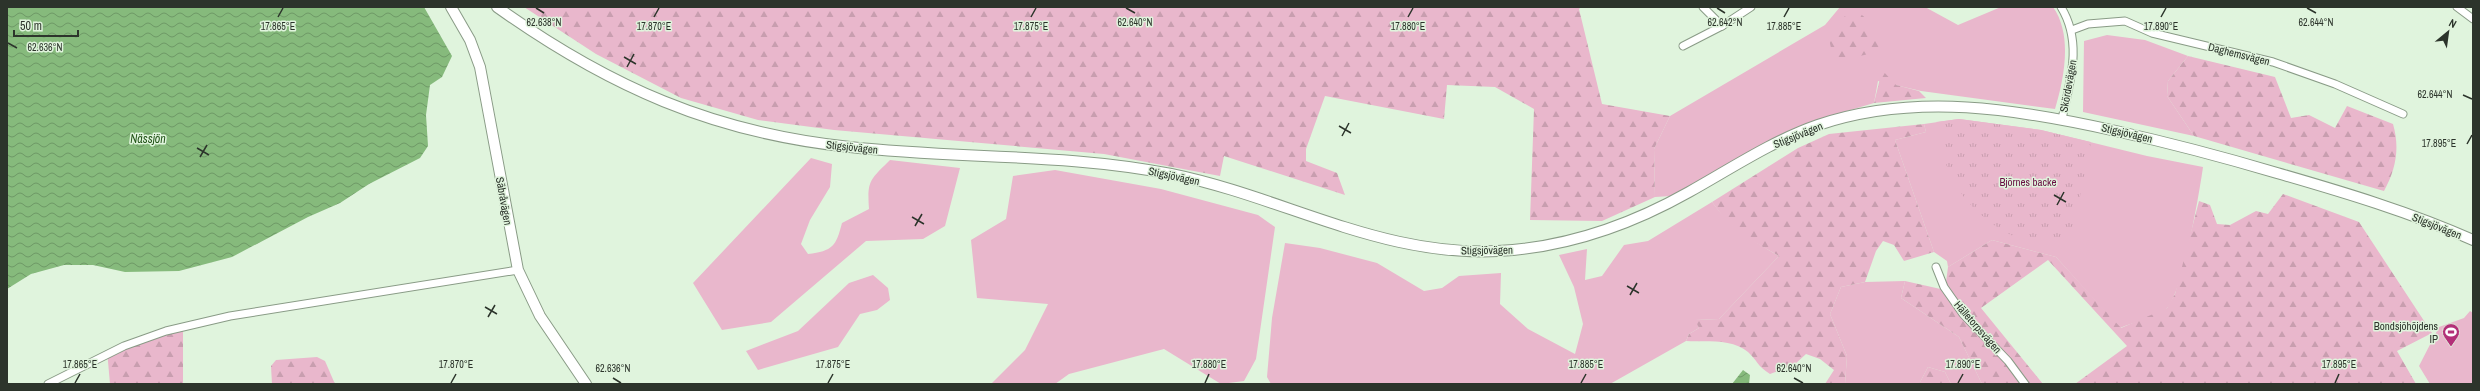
<svg xmlns="http://www.w3.org/2000/svg" width="2480" height="391" font-family="'Archivo Narrow',sans-serif">
<defs>
<pattern id="forest-firs" width="22" height="20" patternUnits="userSpaceOnUse"><rect width="22" height="20" fill="#e9b7cc"/><path d="M5 1l3.5 6h-7zM16 11l3.5 6h-7z" fill="#c89eaf"/></pattern>
<pattern id="park-tufts" width="24" height="20" patternUnits="userSpaceOnUse"><rect width="24" height="20" fill="#e9b7cc"/><path d="M3 7l-1-3M5 7V3M7 7l1-3M15 17l-1-3M17 17v-4M19 17l1-3" fill="none" stroke="#c89eaf"/></pattern>
<pattern id="water-waves" width="16" height="10" patternUnits="userSpaceOnUse"><rect width="16" height="10" fill="#86ba7c"/><path d="M0 5q4-4 8 0t8 0" fill="none" stroke="#6e9866"/></pattern>
</defs>
<rect width="100%" height="100%" fill="#e0f4dd"/>
<!-- grass -->
<g fill="#e9b7cc">
<path d="M1840 7H1925L1958 25 2001 7H2053C2073 35 2064 79 2055 109L1921 91 1878 81 1874 103 1820 119 1671 196 1655 197 1654 149 1670 116 1825 25Z"/>
<polygon points="2107,35 2145,40 2188,56 2168,81 2167,96 2194,136 2083,112 2084,41"/>
<path d="M1959 119 2041 130 2147 156 2203 167C2200 189 2182 297 2166 309 2154 318 2134 322 2120 328L2056 257 1992 240 1948 267 1947 261 1934 252 1895 140 1926 132 1924 124Z"/>
<path d="M811 158 832 164 830 187 810 220 801 244 808 254C833 251 836 246 842 223L869 209C867 180 870 180 890 160L960 168 945 226 923 239 866 241 771 322 722 330 693 283Z"/>
<polygon points="1055,170 1161,189 1258,215 1275,227 1256,359 1244,381 1221,384 1164,349 1069,374 1055,384 991,384 1025,350 1048,304 977,298 971,240 1006,219 1013,176"/>
<path d="M1712 202C1733 230 1750 239 1779 256L1719 319 1696 320 1699 328 1689 334 1686 341 1610 384H1271L1267 377 1272 318 1285 243 1320 248 1377 263 1424 291 1442 288 1459 276 1501 273 1500 304 1528 329 1575 354 1583 324 1574 287 1559 255 1587 249 1585 280 1602 276 1624 245 1648 241Z"/>
<polygon points="873,275 888,288 890,300 877,310 860,314 838,347 758,370 746,351 798,331 849,283"/>
<polygon points="1905,281 1901,298 1959,337 1982,384 1951,384 1945,372 1928,367 1919,384 1845,384 1847,356 1830,314 1841,287 1865,282"/>
<polygon points="2470,311 2473,313 2473,384 2430,384 2419,366 2439,327 2464,318"/>
</g>
<!-- forest -->
<g fill="url(#forest-firs)">
<polygon points="524,7 1581,7 1579,9 1602,104 1670,116 1654,149 1655,197 1602,221 1530,220 1534,109 1495,87 1447,85 1444,119 1325,96 1306,149 1306,161 1337,173 1345,195 1224,156 1220,176 1104,154 834,130 758,120 681,98 596,54"/>
<polygon points="1857,11 1868,20 1879,47 1877,52 1834,62 1828,34 1847,14"/>
<path d="M2188 56 2275 77 2291 118 2309 115 2335 128 2347 106 2393 124C2400 148 2396 169 2384 191L2194 136 2167 96 2168 81Z"/>
<polygon points="1882,70 1896,85 1919,91 1926,98 1874,103"/>
<path d="M1924 124 1926 132 1895 140 1934 252 1904 261 1894 245 1883 241 1876 251 1865 282 1841 287 1830 314 1847 356 1845 384H1825L1834 370 1820 359 1806 354 1794 365 1770 374C1757 366 1757 360 1748 352 1732 338 1706 342 1686 341L1689 334 1699 328 1695 320 1719 319 1779 256 1742 235 1724 218 1712 202 1798 148 1829 134Z"/>
<polygon points="2283,194 2359,222 2432,333 2397,351 2416,384 2075,384 2127,346 2048,260 1981,308 2043,384 1982,384 1959,337 1901,298 1905,281 1945,290 1948,267 1992,240 2056,257 2121,328 2167,308 2175,294 2199,201 2210,205 2217,224 2230,225 2256,211 2268,214"/>
<polygon points="183,326 183,384 110,384 107,350"/>
<polygon points="317,357 325,361 335,384 272,384 271,366 276,360"/>
<polygon points="1928,367 1945,372 1951,384 1919,384"/>
</g>
<!-- park -->
<path fill="url(#park-tufts)" d="M1959 119 2041 130 2091 142 2073 231C2064 235 2055 240 2045 242 2015 246 1974 214 1959 190 1951 178 1946 164 1941 151L1946 131 1936 122Z"/>
<!-- water -->
<g fill="url(#water-waves)">
<polygon points="7,7 424,7 452,56 442,77 430,85 426,115 428,146 420,158 369,184 340,203 308,217 232,257 179,271 125,272 93,265 64,265 31,274 7,289"/>
<polygon points="1743,370 1750,375 1749,384 1732,384"/>
</g>
<g fill="none" stroke-linecap="round" stroke-linejoin="round">
<!-- street casing -->
<g stroke="#899b86" stroke-width="9">
<g id="street">
<polyline points="1703,7 1722,26"/>
<path d="M2061 7C2083 43 2070 81 2062 119"/>
<polyline points="2457,7 2473,19"/>
<polyline points="2072,30 2088,24 2125,21 2152,33 2273,62 2335,84 2403,114"/>
<polyline points="1683,46 1722,26 1751,7"/>
<polyline points="1936,267 1944,287 1963,314 2008,361 2025,384"/>
<polyline points="48,384 124,346 166,331 230,316 518,270"/>
</g>
</g>
<!-- secondary casing -->
<g stroke="#899b86" stroke-width="12">
<g id="secondary">
<polyline points="451,7 470,40 480,67 518,270 540,316 586,384"/>
<path d="M497 7C608 86 713 133 850 147 957 159 1065 153 1171 174 1289 198 1388 262 1513 250 1577 244 1634 223 1689 192 1732 168 1772 141 1818 125 1916 92 2017 109 2116 131 2170 143 2223 157 2277 173 2343 192 2410 212 2473 240"/>
</g>
</g>
<!-- street -->
<use href="#street" stroke="#fff" stroke-width="7"/>
<!-- secondary -->
<use href="#secondary" stroke="#fff" stroke-width="10"/>
</g>
<!-- ticks -->
<path fill="none" stroke="#2c342b" stroke-width="1.5" d="M536 8 544 13M1126 8 1135 13M1717 8 1725 13M2307 8 2316 13M278 17 283 8M654 17 659 8M1031 17 1036 8M1408 17 1413 8M1784 17 1789 8M2161 17 2166 8M8 43 17 48M624 57 636 64M627 67 634 54M2463 95 2472 99M1339 126 1351 133M1342 136 1349 123M2467 144 2472 135M197 148 209 155M200 157 207 145M2054 195 2066 202M2057 205 2064 192M912 217 924 224M915 226 922 214M1627 286 1639 293M1630 295 1637 283M485 307 497 314M488 317 495 305M613 378 621 383M1794 378 1803 383M75 383 80 374M451 383 456 374M828 383 833 374M1205 383 1209 374M1581 383 1586 374M1958 383 1963 374M2335 383 2339 374"/>
<!-- icons -->
<defs>
<g id="stadium-pin" transform="scale(0.9)"><path d="M0 17L-7.5 6A9.5 9.5 0 1 1 7.5 6Z" fill="#b33078" stroke="#e0f4dd"/><path d="M0-5a6.5 5 0 1 0 0 10a6.5 5 0 1 0 0-10ZM-3.5-1.8h7v3.6h-7Z" fill="#fff"/></g>
</defs>
<g fill-rule="evenodd">
<use href="#stadium-pin" x="2451" y="332"/>
</g>
<g text-anchor="middle" stroke-width="3" stroke-linejoin="round" paint-order="stroke">
<!-- street labels -->
<g font-size="11" fill="#2c342b" stroke="#e0f4dd">
<text transform="translate(2239 54) rotate(14)" y="4">Daghemsvägen</text>
<text transform="translate(2068 86) rotate(-80)" y="4">Skördevägen</text>
<text transform="translate(2127 133) rotate(13)" y="4">Stigsjövägen</text>
<text transform="translate(1798 135) rotate(-22)" y="4">Stigsjövägen</text>
<text transform="translate(852 147) rotate(6)" y="4">Stigsjövägen</text>
<text transform="translate(1174 176) rotate(12)" y="4">Stigsjövägen</text>
<text transform="translate(504 201) rotate(80)" y="4">Säbråvägen</text>
<text transform="translate(2437 226) rotate(22)" y="4">Stigsjövägen</text>
<text transform="translate(1487 250) rotate(-1)" y="4">Stigsjövägen</text>
<text transform="translate(1978 327) rotate(49)" y="4">Hälletorpsvägen</text>
</g>
<!-- park labels -->
<g font-size="11" fill="#690e43" stroke="#e0f4dd">
<text x="2028" y="186">Björnes backe</text>
</g>
<!-- poi labels -->
<g font-size="11" fill="#2c342b" stroke="#e0f4dd" text-anchor="end">
<text x="2438" y="330">Bondsjöhöjdens<tspan x="2438" dy="13">IP</tspan></text>
</g>
<!-- water labels -->
<g font-size="12" font-style="italic" fill="#215317" stroke="#e0f4dd">
<text x="148" y="143">Nässjön</text>
</g>
</g>
<g font-size="10" text-anchor="middle" fill="#2c342b" stroke="#e0f4dd" stroke-width="3" stroke-linejoin="round" paint-order="stroke">
<text x="544" y="26">62.638°N</text>
<text x="1135" y="26">62.640°N</text>
<text x="2316" y="26">62.644°N</text>
<text x="1725" y="26">62.642°N</text>
<text x="2161" y="30">17.890°E</text>
<text x="278" y="30">17.865°E</text>
<text x="654" y="30">17.870°E</text>
<text x="1031" y="30">17.875°E</text>
<text x="1408" y="30">17.880°E</text>
<text x="1784" y="30">17.885°E</text>
<text x="45" y="51">62.636°N</text>
<text x="2435" y="98">62.644°N</text>
<text x="2439" y="147">17.895°E</text>
<text x="80" y="368">17.865°E</text>
<text x="456" y="368">17.870°E</text>
<text x="833" y="368">17.875°E</text>
<text x="1209" y="368">17.880°E</text>
<text x="1586" y="368">17.885°E</text>
<text x="1963" y="368">17.890°E</text>
<text x="2339" y="368">17.895°E</text>
<text x="613" y="372">62.636°N</text>
<text x="1794" y="372">62.640°N</text>
</g>
<!-- border -->
<rect width="2480" height="391" fill="none" stroke="#2c342b" stroke-width="16"/>
<!-- north arrow -->
<g transform="translate(2448 32) rotate(29)" stroke="#e0f4dd" stroke-width="3" paint-order="stroke">
<path d="M0-3L7 15L0 10L-7 15Z" fill="#2c342b"/>
<text y="-6" font-size="11" font-weight="bold" text-anchor="middle" fill="#2c342b">N</text>
</g>
<!-- scale -->
<path d="M14 30v6h64v-6" fill="none" stroke="#2c342b" stroke-width="2"/>
<text x="20" y="30" font-size="12" fill="#2c342b" stroke="#e0f4dd" stroke-width="3" paint-order="stroke">50 m</text>
</svg>
